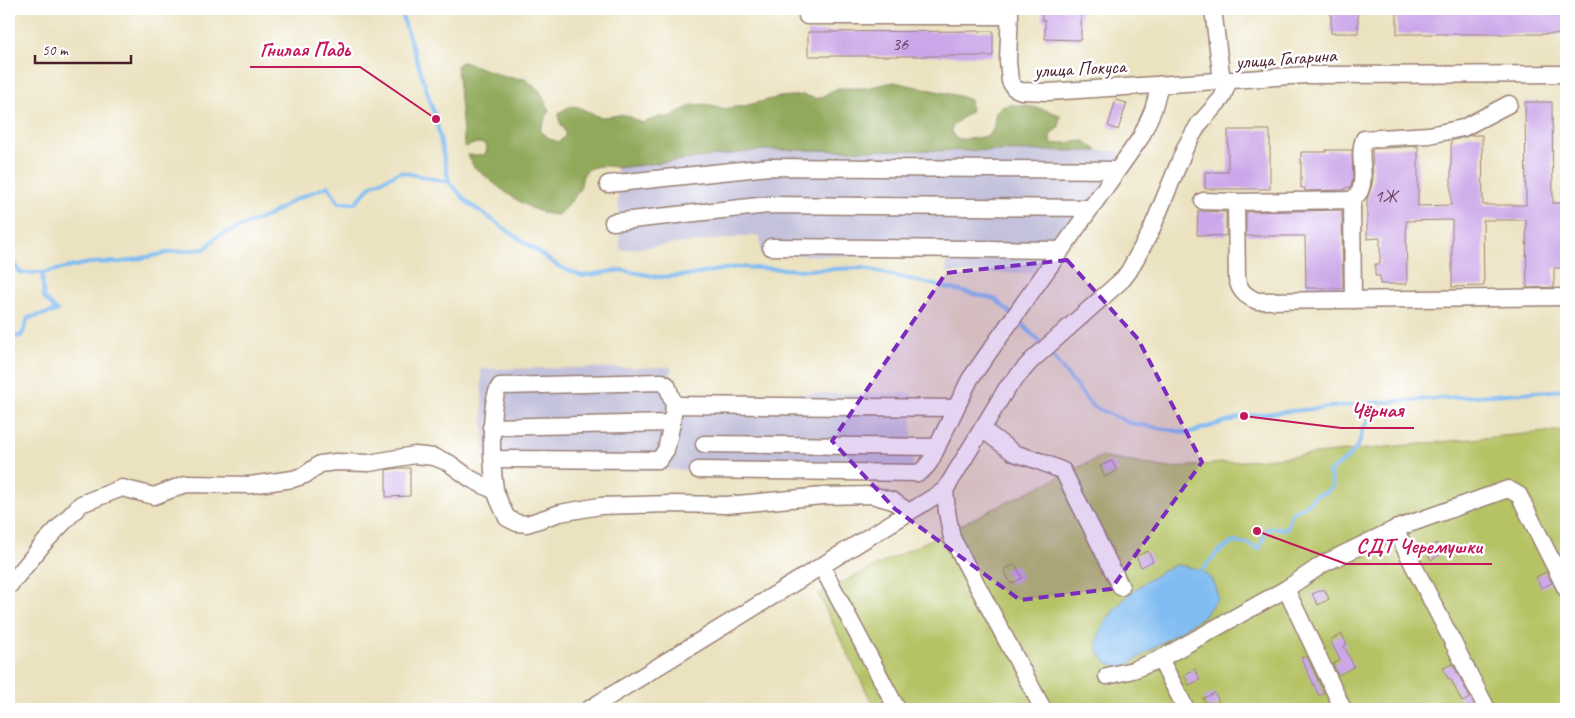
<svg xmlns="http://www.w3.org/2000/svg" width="1575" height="718" font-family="Caveat,sans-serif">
<rect width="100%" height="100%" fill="#fff"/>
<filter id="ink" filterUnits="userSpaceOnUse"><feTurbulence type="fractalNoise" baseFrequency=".02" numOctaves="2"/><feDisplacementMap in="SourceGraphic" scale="10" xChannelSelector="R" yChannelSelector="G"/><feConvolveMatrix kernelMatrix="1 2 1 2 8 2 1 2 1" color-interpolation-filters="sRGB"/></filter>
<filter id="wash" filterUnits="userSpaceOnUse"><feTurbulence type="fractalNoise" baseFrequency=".0096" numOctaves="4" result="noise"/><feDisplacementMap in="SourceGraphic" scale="20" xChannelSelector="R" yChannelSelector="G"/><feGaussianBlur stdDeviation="1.12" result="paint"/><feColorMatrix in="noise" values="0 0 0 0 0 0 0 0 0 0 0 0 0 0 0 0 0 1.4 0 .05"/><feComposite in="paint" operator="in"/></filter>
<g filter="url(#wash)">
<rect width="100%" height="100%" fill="#ebe2c0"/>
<!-- industrial -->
<g fill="#c3c1db">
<polygon points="763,150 1119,151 1119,168 1053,250 1030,273 947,273 946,258 761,254 760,235 620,250 617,168"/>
<polygon points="671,367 671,394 911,393 913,468 485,471 481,369"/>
</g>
<!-- green -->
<polygon fill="#b5c365" stroke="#807148" points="1566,430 1566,709 875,709 818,594 1100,457 1170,468"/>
<!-- forest -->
<path fill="#90a95a" stroke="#6d6442" d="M465 62 505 77 525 79 540 91 549 111 540 130 550 139 559 142 565 136V132L559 120V114C575 98 582 111 597 116 605 119 616 114 625 115 630 116 637 121 642 123L659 117H671L674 114 693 105 705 104 722 109 744 106 780 97 803 95 818 99 838 88H866L894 82 959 96 970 100 971 111 953 125 951 132 957 139C967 139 983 139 991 133 996 128 993 117 997 111 1007 97 1047 110 1060 115L1059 127 1050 136 1052 144 1084 141 1098 151 763 150 617 168C609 164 589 165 584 174 581 179 582 185 579 190 574 199 566 207 558 215 529 215 495 184 473 166L468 155H484L487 150 486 144 477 143 465 147 464 144 457 66 459 63Z"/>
<!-- water -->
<path fill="#80bcf2" stroke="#656e8e" d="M1175 565C1199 568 1213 571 1218 598L1202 617 1124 667C1113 666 1104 663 1099 653 1089 630 1125 597 1141 585 1152 577 1163 571 1175 565Z"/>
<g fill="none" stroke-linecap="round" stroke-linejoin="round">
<!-- stream -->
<g stroke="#80bcf2" stroke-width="4">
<polyline points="400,9 436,119 449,182"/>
<polyline points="9,255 20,273 42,273 89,263 122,262 172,252 205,249 216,237 270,215 292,201 328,186 339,203 355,203 372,185 400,172 449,182 467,202 558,266 582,276 620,270 659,277 692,275 736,267 803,270 862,268 995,299 1012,314"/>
<polyline points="1017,319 1042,344"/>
<polyline points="9,339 22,335 28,318 57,311 44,298 42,273"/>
<polyline points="1048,351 1092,406 1130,423 1188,433 1244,416 1370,403 1566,390"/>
<path d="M1202 570 1217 553 1233 542 1248 544 1259 549 1267 529 1278 528 1287 529 1292 513 1306 505 1316 495 1325 493 1333 486 1329 472C1340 464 1356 454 1360 440 1363 430 1360 430 1368 422L1370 403"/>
</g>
</g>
<g id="blocks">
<!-- building -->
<g fill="#cba7e9">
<polygon points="1042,9 1081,9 1081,40 1045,39 1045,20 1042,20"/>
<rect x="1331" y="9" width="27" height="24"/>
<rect x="1397" y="9" width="169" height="25"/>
<polygon points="993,31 993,56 808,56 808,32"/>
<polygon points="1116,100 1127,103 1118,130 1108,126"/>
<polygon points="1525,102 1552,102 1553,203 1566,203 1566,268 1554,268 1554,287 1527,288 1526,220 1483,220 1484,286 1452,287 1452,220 1406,221 1407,284 1380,284 1380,276 1375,276 1375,264 1380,264 1380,238 1367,239 1367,199 1371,188 1373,179 1372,149 1418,146 1418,206 1451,205 1451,141 1471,135 1482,135 1483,205 1526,205"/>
<polygon points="1228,130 1270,130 1270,189 1205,189 1205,172 1228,172"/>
<polygon points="1326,150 1352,150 1353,178 1351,187 1345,188 1345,190 1305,191 1305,188 1301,188 1301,152 1326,152"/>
<polygon points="1342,210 1343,288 1306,288 1305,236 1246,236 1246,212"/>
<polygon points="1198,211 1226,212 1226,236 1197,235"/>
<polygon points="1112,461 1117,471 1105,477 1100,466"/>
<polygon points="399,468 410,468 410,496 386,497 386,470"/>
<polygon points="1437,543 1442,554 1431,560 1425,549"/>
<polygon points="1148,551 1153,561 1141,567 1136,556"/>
<polygon points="1015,564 1022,578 1011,584 1004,570"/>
<polygon points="1546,572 1552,583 1541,588 1536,577"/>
<polygon points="1324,589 1329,599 1318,605 1312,594"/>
<polygon points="1342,634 1347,645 1344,646 1354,667 1338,675 1333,664 1340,660 1330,640"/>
<polygon points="1307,656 1324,693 1319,696 1301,658"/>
<polygon points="1453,664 1470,698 1462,702 1450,678 1448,679 1443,668"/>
<polygon points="1195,669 1200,680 1189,685 1184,675"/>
<polygon points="1215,693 1220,704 1209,709 1203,698"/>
</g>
</g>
</g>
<g filter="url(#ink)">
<use href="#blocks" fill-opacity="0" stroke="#9a8076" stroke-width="1"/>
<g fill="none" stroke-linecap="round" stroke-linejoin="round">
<!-- minor casing -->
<g stroke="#9a8076" stroke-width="19">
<g id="minor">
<polyline points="1010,9 1008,61 1010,81 1014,88 1021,91 1048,92 1307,75 1566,74"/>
<polyline points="1213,9 1222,81"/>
<polyline points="807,16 1010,16"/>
<polyline points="608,184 769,167 1117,170"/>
<path d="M1352 200C1354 197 1359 194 1360 191 1367 175 1357 155 1364 139L1429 135 1463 128 1509 104"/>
<polyline points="1203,201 1236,202 1352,200 1353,300"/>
<path d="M1236 202 1237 279C1240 292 1246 296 1257 301L1566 297"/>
<polyline points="613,222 768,205 1090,208"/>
<polyline points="771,247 1061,250"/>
<path d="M674 405 667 385 662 382 500 386C488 402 492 468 495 489 497 499 503 509 507 518L517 523 527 524 560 513 600 506 671 504 726 505 823 496 872 495 893 501 909 512"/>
<polyline points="491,427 672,423 674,405 955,408"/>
<polyline points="982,429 1014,453 1039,461 1063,471 1121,587"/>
<polyline points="704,444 937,447 970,379 1141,137 1153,110 1160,85"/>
<polyline points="494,459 659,460 666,450 672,423"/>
<path d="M698 470 918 473C929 467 932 458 937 447"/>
<polyline points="945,490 947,512 952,538 1043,709"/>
<polyline points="1395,529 1487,709"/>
<polyline points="822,567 897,709"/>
<polyline points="9,586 44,543 81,504 122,488 154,496 186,484 250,485 293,479 305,475 320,464 336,462 369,463 415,455 434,457 449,463 471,479 495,491"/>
<polyline points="1286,589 1343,709"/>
<polyline points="1160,659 1286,589 1323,564 1395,529 1508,489 1519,495 1566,589"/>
<polyline points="1107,676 1133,670 1160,659 1186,709"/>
<polyline points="589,709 945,490 1007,388 1031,361 1123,279 1129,271 1150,233 1186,146 1199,124 1222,98 1229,80"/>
</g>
</g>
<!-- minor -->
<use href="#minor" stroke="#fff" stroke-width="16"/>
</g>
</g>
<!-- marked area -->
<path fill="#7b2cbf" fill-opacity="0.2" stroke="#7b2cbf" stroke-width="4" stroke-dasharray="10 6" stroke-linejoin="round" d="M1067 260 1138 339 1202 462 1111 589 1020 600 895 509 832 441 946 273Z"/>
<g text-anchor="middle" stroke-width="5" stroke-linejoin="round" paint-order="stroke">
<!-- number labels -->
<g font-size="18" fill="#6a415a">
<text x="900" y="50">36</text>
<text x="1386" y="202">1Ж</text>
</g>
<!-- street labels -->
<g font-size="20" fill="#4a1f2b" stroke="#fff">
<text transform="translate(1286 58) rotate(-4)" y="7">улица Гагарина</text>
<text transform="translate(1080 68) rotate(-3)" y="7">улица Покуса</text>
</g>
</g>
<!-- callouts -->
<path fill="none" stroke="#c2185b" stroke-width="2" d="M436 119L360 67H250M1244 416L1341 428H1414M1257 531L1346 564H1492"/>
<g fill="#c2185b" stroke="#fff" stroke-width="2">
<circle cx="436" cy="119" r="5"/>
<circle cx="1244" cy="416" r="5"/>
<circle cx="1257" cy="531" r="5"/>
</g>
<g font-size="21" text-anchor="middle" font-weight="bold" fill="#c2185b" stroke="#fff" stroke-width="5" stroke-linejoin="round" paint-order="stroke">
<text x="305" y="56">Гнилая Падь</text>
<text x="1377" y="417">Чёрная</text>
<text x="1419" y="553">СДТ Черемушки</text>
</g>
<!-- margin -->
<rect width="1575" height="718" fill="none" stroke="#fff" stroke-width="30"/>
<!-- scale -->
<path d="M35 55v8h96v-8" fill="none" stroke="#4a1f2b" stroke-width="2.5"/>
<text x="42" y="55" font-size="15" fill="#4a1f2b" stroke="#ffffff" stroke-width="4" paint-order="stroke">50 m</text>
</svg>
